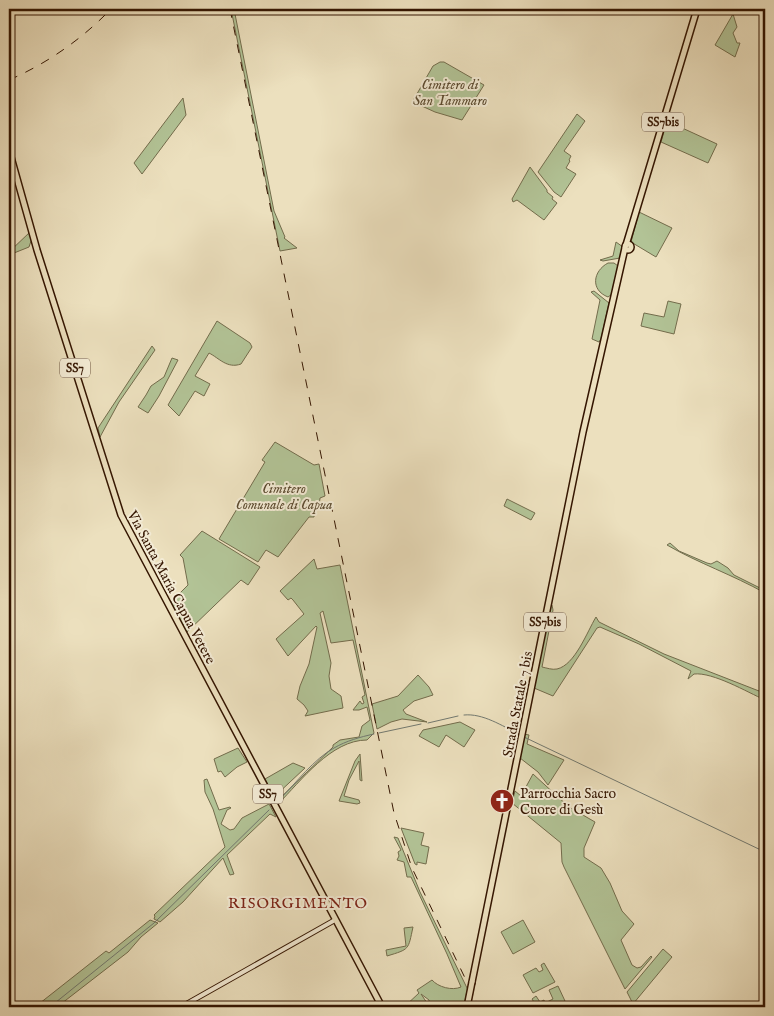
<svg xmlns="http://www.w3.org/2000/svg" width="774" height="1016" font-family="'IM FELL English',serif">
<rect width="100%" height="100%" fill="#ece0be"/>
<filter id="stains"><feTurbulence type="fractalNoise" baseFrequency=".004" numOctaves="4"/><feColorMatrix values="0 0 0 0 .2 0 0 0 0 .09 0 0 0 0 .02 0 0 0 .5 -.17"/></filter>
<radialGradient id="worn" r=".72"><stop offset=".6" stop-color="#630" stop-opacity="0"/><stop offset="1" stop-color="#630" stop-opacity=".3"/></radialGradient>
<!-- green -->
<g fill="#b2c396" stroke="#736c4c">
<polygon points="231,9 234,9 274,211 285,237 284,238 297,248 280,251"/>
<polygon points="733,14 737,27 733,33 737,43 740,43 735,57 715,45"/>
<polygon points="440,62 444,62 484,85 462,120 435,112 413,102 414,99 433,66"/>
<polygon points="183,98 186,115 142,174 134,163"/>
<polygon points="577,114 585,121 564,151 571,156 569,160 570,161 566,168 576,174 561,197 554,192 538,172"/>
<polygon points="667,121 717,144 708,163 661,142"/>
<polygon points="530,167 547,190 547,192 553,197 552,199 557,203 544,220 517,200 513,202 512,199"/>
<polygon points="639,212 672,228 656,257 631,242"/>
<polygon points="30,232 31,241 29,247 9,255 9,252"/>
<polygon points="616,242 623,247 620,258 603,261 600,260 613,256"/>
<path d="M608 263H614L618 266 612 294 608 297C590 290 593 271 608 263Z"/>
<polygon points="594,291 609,303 601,339 599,342 592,339 600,300 591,292"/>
<polygon points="668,301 681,304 674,334 641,326 644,313 664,317"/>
<path d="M217 321 250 343 252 347 241 364C227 369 219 358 209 353L195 376 210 384 204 396 195 391 179 416 168 405Z"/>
<polygon points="152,346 155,350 119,402 100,437 98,428"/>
<polygon points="172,358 178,360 159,396 148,413 138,407 146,395 151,386 164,377"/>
<polygon points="275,442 314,465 319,464 325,496 320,498 319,506 315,508 314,517 309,517 278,557 266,550 258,562 219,539 265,462 262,460"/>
<polygon points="507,499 535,513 531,520 504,506"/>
<polygon points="202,531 260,567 248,585 241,580 187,632 171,602 188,585 183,558 180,555"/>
<path d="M670 543 679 551 707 563 711 564 717 561 728 568 734 575 764 590 765 593C733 575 698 563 667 545Z"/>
<path d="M314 559 317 569 340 565 374 733 367 740C331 740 301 781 278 804L277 801 333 747V745L340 740 359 737 362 726 370 720 367 707 359 710H353L360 701 362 704 364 703 362 697 365 695 353 640 331 643 323 611 320 613 331 663 329 676 331 689 341 696 343 708 305 716 308 711 304 705 297 699 300 686 309 664 317 627 316 626 288 656 276 639 304 614 293 600 291 598 288 600 280 591Z"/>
<path d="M552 605 553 610 542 667C547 668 552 670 557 669 575 665 587 632 596 617L599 622 664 654 759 691 765 682V700C747 692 713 672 694 674L688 679 691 671 639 644 600 627 597 628 553 696 534 688 549 608Z"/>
<polygon points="418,675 429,687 433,695 414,701 403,710 406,714 427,722 402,719 391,722 377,729 372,704 398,696"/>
<polygon points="460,722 475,730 464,747 446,735 439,747 419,736 423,730"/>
<polygon points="524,734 529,735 527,744 564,760 548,785 538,772 520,758"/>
<polygon points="238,748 247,762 237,767 225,777 221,771 218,772 214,759"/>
<polygon points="360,754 362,781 360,780 359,761 349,780 344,796 359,800 360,803 357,804 339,801 355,761"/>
<polygon points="293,763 305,768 274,797 265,779"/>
<polygon points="533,774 569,807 595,822 584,848 584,857 601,868 610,883 622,911 634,924 621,940 632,965 637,968 641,967 651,956 652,957 625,989 564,867 562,862 561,843 512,803 515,791 521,796"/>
<polygon points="207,779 219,810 230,807 231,808 227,810 221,824 230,830 234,829 242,818 269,804 276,817 270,814 227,855 234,874 230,875 223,858 183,902 160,922 154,919 155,916 154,915 225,847 213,809 205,792 204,780"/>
<polygon points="401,828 424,833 421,845 429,847 426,864 417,862 417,865 415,864"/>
<path d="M394 837 398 838 420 892 468 990 464 1007H434L433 1005H430L429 1000 421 994 429 1006 427 1007H404L419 993 417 990 432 980C438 987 452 991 461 987L447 954 411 877H407L404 862 397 860 399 856 398 852 401 850Z"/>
<polygon points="150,920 158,923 141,937 128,952 57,1007 35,1007 106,951 109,953"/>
<polygon points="523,920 535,942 513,954 501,932"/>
<path d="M413 927C408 950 410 949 387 956L386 950 406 946 404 928Z"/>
<polygon points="663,949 672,957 633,1004 627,992"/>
<polygon points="544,963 555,982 533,993 523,975 536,968 539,972 543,970 541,965"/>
<polygon points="558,986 565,1001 553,1007 537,1007 532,999 536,996 540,1002 544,1000 545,1003 553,999 549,990"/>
</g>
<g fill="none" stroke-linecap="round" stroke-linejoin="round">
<!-- stream -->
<g stroke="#727970" stroke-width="1">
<path d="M464 715C483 713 502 726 519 734"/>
<polyline points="428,723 458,716"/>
<polyline points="379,733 421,724"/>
<polyline points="524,737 765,852"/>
<path d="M280 799C296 783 314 759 334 748 346 741 360 737 374 734"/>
<polyline points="50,1007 154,923 269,810"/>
</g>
<!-- secondary casing -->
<g stroke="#341501" stroke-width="6">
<polyline id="secondary" points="181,1007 335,920"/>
</g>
<!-- primary casing -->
<g stroke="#341501" stroke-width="8">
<g id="primary">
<polyline points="9,150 37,250 121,515 382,1007"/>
<circle cx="628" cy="247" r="3"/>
<polyline points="626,245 697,9"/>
<polyline points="472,982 583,432 625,248"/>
</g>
</g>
<!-- secondary -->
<use href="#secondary" stroke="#f3ebd5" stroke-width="4"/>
<!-- primary -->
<use href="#primary" stroke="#ece0be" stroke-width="5"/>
<!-- rail -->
<g stroke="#341501" stroke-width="1" stroke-dasharray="9 9" stroke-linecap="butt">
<polyline points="230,9 394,813 412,868 479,1007"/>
<path d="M9 80C48 63 82 39 111 9"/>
</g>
<!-- primary-bridge casing -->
<g stroke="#341501" stroke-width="8" stroke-linecap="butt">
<polyline id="primary-bridge" points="467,1007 472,982"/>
</g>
<!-- primary-bridge -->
<use href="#primary-bridge" stroke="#ece0be" stroke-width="5"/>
</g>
<!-- icons -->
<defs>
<g id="church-disc" transform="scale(1.25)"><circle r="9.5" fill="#8f2418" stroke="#f3ebd5"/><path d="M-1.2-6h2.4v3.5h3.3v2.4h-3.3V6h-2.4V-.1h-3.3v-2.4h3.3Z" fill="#fff"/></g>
</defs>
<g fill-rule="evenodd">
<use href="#church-disc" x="502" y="801"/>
</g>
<g text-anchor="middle" stroke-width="4" stroke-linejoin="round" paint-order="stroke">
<!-- shield labels -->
<g fill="#f3ebd5" stroke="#6d5541" stroke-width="1">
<rect x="642" y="112.5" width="42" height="19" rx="4"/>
<rect x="60" y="358.5" width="30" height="19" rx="4"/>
<rect x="524" y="612.5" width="42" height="19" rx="4"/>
<rect x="253" y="784.5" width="30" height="19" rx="4"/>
</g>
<g font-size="12" font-weight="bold" fill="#341501">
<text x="663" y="126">SS7bis</text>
<text x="75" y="372">SS7</text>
<text x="545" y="626">SS7bis</text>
<text x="268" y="798">SS7</text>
</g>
<!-- park labels -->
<g font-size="14" font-style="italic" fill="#5a492e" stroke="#f3ebd5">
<text x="450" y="89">Cimitero di<tspan x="450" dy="16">San Tammaro</tspan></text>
<text x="284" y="493">Cimitero<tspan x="284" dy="16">Comunale di Capua</tspan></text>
</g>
<!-- street labels -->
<g font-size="14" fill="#341501" stroke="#f3ebd5">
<text transform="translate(172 587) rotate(62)" y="5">Via Santa Maria Capua Vetere</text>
<text transform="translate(517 704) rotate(-79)" y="5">Strada Statale 7 bis</text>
</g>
<!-- poi labels -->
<g font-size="14" fill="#341501" stroke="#f3ebd5" text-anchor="start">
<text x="520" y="798">Parrocchia Sacro<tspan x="520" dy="16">Cuore di Gesù</tspan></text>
</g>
<!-- neighbourhood labels -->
<g font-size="15" letter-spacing="1" fill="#7a1f14" stroke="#f3ebd5">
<text x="298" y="908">RISORGIMENTO</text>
</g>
</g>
<!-- margin -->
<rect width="774" height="1016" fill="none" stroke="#ece0be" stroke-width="30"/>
<rect x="10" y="10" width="754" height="996" fill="none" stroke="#341501" stroke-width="2.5"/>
<rect x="15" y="15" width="744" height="986" fill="none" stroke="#341501"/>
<rect width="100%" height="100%" filter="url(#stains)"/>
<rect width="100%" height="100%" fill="url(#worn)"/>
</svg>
